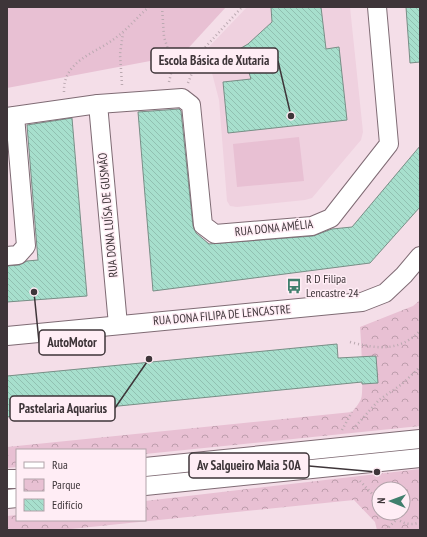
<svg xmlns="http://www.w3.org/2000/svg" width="427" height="537" font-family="'PT Sans Narrow',sans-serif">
<defs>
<pattern id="park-crowns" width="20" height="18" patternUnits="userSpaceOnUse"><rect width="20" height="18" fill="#e8c0d3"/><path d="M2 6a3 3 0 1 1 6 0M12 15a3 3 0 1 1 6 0" fill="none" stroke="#bd9dac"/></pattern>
<pattern id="building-back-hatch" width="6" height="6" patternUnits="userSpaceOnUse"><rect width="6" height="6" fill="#a7dfcd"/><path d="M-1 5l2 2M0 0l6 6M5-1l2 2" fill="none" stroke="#91c0b1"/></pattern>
</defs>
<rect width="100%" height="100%" fill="#f4dee8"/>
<!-- built -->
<polygon fill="#efd1df" points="247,7 350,7 363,132 361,140 312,198 305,200 237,207 230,206 227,201 219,100 206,50"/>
<!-- green -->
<g fill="#e8c0d3">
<polygon points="7,7 226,7 182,55 7,88"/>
<polygon points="299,137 304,181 237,187 233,144"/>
</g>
<!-- park -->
<g fill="url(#park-crowns)" fill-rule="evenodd">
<path d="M420 300V426L145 454V450H17V467L7 468V447L352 412C355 408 359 404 361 399 364 394 361 335 360 327L413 306Z"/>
<path d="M420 469V530H377L375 522 354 500 61 530H7V516L17 515V520H145V501ZM379 489H403V513H379Z"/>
</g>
<!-- building -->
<g fill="url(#building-back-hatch)" stroke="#788e86">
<polygon points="271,7 321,7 326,49 339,47 347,120 228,133 223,82 251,79 246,63 236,51 248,44 272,22"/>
<polygon points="406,7 420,7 420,62 410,63"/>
<polygon points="179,109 181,111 193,226 196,233 209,244 313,236 332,229 352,227 420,146 420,207 370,263 153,291 138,112"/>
<polygon points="72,118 87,296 7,302 7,266 19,265 27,261 38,260 27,125"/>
<polygon points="337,344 338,358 376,356 378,383 362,384 362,382 7,417 7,376"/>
</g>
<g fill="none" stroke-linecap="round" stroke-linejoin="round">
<!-- minor casing -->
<g stroke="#7f6b74" stroke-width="20">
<g id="minor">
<polyline points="98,104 118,325"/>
<polyline points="7,117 98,104 182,98 191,105 203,225 215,234 312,226 331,218 389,144 377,7"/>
<polyline points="7,256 18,255 26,246 15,116"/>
<polyline points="7,336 362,302 385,293 404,275 420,256"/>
<polyline points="145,467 420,439"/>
<polyline points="7,479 17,479"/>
<polyline points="145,486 420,458"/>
<polyline points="7,499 17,498"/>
</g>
</g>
<!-- path -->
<g stroke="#bba9b1" stroke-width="2.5" stroke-dasharray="1 3" stroke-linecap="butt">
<polyline points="162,7 164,37 173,65 169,82"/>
<polyline points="188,83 200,53 242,7"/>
<polyline points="122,85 120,54 123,33"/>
<path d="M64 92C63 61 94 54 114 39 127 30 137 17 149 7"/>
<path d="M350 342C377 349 399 352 420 331"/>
<polyline points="353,429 379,400 402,384 420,367"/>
<polyline points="342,430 352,412"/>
<polyline points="360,481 379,501"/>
<path d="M391 513C399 522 408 527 420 522"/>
<polyline points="386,530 397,519"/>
</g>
<!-- minor -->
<use href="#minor" stroke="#fff" stroke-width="18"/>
</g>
<!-- icons -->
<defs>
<g id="bus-bare" transform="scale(1.2)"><path d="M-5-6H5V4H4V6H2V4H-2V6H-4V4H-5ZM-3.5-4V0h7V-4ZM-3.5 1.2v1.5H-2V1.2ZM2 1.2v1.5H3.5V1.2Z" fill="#407f6d" stroke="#ffedf5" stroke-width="2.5" paint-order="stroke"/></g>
</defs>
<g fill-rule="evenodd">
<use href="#bus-bare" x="294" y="286"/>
</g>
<g text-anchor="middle" stroke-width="3" stroke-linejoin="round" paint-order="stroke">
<!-- street labels -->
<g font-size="12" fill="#3e3539" stroke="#ffedf5">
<text transform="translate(108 215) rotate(-95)" y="4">RUA DONA LUÍSA DE GUSMÃO</text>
<text transform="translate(274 228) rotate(-6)" y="4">RUA DONA AMÉLIA</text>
<text transform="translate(222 315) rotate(-5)" y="4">RUA DONA FILIPA DE LENCASTRE</text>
</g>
<!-- poi labels -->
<g font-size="12" fill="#3e3539" stroke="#ffedf5" text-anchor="start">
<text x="306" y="283">R D Filipa<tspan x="306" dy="14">Lencastre 24</tspan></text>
</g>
</g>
<!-- callouts -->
<path fill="none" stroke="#3e3539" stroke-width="1.5" d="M291 116L278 61M34 292L39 342M149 359L115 408M377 472L309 466"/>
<g fill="#3e3539" stroke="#ffedf5" stroke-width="1.5">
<circle cx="291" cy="116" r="4"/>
<circle cx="34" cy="292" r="4"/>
<circle cx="149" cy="359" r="4"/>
<circle cx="377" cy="472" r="4"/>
</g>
<g fill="#ffedf5" stroke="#3e3539" stroke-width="1.5">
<rect x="151" y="48" width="127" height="25" rx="4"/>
<rect x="39" y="330" width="66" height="25" rx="4"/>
<rect x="10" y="396" width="105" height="25" rx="4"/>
<rect x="189" y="453" width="120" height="25" rx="4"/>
</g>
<g font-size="13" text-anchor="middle" font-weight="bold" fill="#3e3539">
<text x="214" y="65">Escola Básica de Xutaria</text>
<text x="72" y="347">AutoMotor</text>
<text x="63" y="413">Pastelaria Aquarius</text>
<text x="249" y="470">Av Salgueiro Maia 50A</text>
</g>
<!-- border -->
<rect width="427" height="537" fill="none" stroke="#3e3539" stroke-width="16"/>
<!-- legend -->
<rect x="16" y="449" width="130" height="72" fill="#ffedf5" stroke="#b2a3aa"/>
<rect x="24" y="462" width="20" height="6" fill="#ffffff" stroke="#b2a3aa"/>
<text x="52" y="469" font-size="12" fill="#3e3539">Rua</text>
<rect x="24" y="479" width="20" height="12" fill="url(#park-crowns)" stroke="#b2a3aa"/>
<text x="52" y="489" font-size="12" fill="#3e3539">Parque</text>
<rect x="24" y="499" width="20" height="12" fill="url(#building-back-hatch)" stroke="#b2a3aa"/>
<text x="52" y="509" font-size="12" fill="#3e3539">Edifício</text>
<!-- north arrow -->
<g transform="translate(391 501) rotate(271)"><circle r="19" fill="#ffedf5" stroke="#b2a3aa"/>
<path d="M0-3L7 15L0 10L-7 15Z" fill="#407f6d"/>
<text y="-6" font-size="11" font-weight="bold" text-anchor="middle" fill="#3e3539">N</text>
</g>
</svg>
